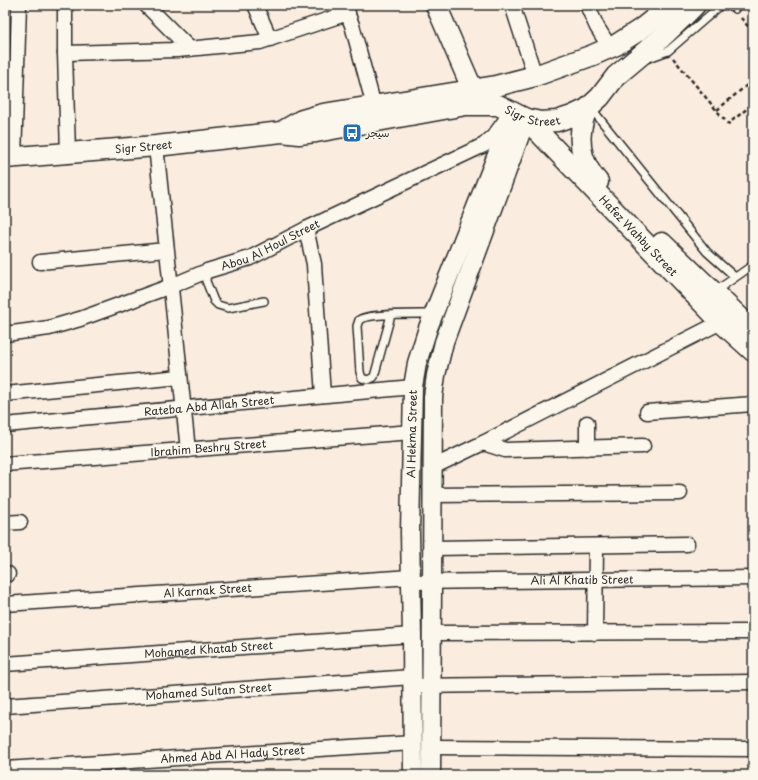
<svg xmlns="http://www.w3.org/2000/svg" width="758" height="780" font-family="'Playpen Sans','Playpen Sans Arabic',sans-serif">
<rect width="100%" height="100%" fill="#faecde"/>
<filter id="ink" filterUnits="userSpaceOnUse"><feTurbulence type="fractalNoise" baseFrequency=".025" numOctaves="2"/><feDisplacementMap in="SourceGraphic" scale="8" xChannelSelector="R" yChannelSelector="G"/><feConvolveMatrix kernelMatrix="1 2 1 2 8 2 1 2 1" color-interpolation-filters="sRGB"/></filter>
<g filter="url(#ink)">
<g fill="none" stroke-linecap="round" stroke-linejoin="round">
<!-- service casing -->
<g stroke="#2b2b2b" stroke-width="10">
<g id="service">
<polyline points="729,5 735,9"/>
<polyline points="646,59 668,51 721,5"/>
<polyline points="591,108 707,252 735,277"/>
<polyline points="207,271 206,281 214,301 218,305 228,308 264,301"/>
<polyline points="714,292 753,265"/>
<path d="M391 315 374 377 368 380 362 378 360 372 357 326 359 320C367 313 418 314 432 314"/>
</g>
</g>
<!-- minor casing -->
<g stroke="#2b2b2b" stroke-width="17">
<g id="minor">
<polyline points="65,5 65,53 68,153"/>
<polyline points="146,5 190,49"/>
<polyline points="255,5 270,39"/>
<polyline points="344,5 352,25 374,106"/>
<polyline points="512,5 535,76"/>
<polyline points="587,5 597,27 610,48"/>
<polyline points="65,53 177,50 260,42 348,13"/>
<polyline points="156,146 188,450"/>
<polyline points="14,157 19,5"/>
<polyline points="306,229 314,264 315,281 323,395"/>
<polyline points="40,262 166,250"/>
<path id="s1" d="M5 334 49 328 80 319 171 286 207 271 250 258 306 229 484 145 494 136 505 121"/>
<polyline points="5,394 180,377"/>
<polyline points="647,412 753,404"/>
<polyline points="587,423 587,448"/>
<path id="s2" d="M5 425 413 387"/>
<polyline points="483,443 505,450 643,446"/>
<path id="s3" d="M5 464 412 432"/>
<polyline points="433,467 483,443 721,322"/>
<polyline points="433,495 680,493"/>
<polyline points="5,523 20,522"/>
<polyline points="433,548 687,544"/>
<polyline points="5,574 8,574"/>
<path id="s4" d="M411 582 753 578"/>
<path id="s5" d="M5 604 411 577"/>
<polyline points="432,633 753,632"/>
<polyline points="595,633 596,546"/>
<path id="s6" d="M5 664 412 635"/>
<polyline points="412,686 753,682"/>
<path id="s7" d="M5 706 412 677"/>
<polyline points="430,747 753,749"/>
<path id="s8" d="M5 769 413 743"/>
</g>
</g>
<!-- tertiary casing -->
<g stroke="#2b2b2b" stroke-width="21">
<g id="tertiary">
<path id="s9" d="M413 775 412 635 410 533 413 387 417 363 428 328 514 112"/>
<polyline points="431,775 433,397 436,375 444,342 526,119"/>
</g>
</g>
<!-- secondary casing -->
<g stroke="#2b2b2b" stroke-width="23">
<g id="secondary">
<polyline points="436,5 468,79 474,90 482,97"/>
<path d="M587 109C576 135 579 161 598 182"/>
<path id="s10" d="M526 119 721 322 753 351"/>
<polyline points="283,131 302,120 323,114 496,86 535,76 593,55 616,45 641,29 671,5"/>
<path id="s11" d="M5 158 156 146 282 132 299 134 316 132 466 105H498L526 119 541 122 557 121 572 116 587 109 600 97 616 76 659 40 684 16 695 5"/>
<polyline points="662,243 753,330"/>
</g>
</g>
<!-- path -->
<g stroke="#2b2b2b" stroke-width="2.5" stroke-dasharray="4 3" stroke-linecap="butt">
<polyline points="741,18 753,32"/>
<polyline points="673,58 728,124 753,104"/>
<polyline points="717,110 753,80"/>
</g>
<!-- service -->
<use href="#service" stroke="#fbf7ec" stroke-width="7"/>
<!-- minor -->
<use href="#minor" stroke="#fbf7ec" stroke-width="14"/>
<!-- tertiary -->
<use href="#tertiary" stroke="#fbf7ec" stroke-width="18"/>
<!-- secondary -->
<use href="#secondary" stroke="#fbf7ec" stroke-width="20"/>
</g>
</g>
<!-- icons -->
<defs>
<g id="bus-square" transform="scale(1)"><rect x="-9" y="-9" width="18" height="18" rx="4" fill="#1f6fb2" stroke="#fbf7ec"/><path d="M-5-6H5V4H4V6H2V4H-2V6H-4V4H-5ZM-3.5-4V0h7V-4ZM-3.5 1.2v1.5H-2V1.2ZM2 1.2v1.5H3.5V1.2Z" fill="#fff"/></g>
</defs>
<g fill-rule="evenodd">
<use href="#bus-square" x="352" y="133"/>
</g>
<g text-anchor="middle" stroke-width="3" stroke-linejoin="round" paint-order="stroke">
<!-- street labels -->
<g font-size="11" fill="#2b2b2b" stroke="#fbf7ec">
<text dy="4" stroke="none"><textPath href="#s11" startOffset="534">Sigr Street</textPath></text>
<text dy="4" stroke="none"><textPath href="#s11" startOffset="139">Sigr Street</textPath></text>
<text dy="4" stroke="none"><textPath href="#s10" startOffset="162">Hafez Wahby Street</textPath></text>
<text dy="4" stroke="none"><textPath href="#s1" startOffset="281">Abou Al Houl Street</textPath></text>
<text dy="4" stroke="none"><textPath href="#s2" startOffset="205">Rateba Abd Allah Street</textPath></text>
<text dy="4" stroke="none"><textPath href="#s9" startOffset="341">Al Hekma Street</textPath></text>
<text dy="4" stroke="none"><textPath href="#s3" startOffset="204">Ibrahim Beshry Street</textPath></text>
<text dy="4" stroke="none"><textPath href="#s4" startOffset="171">Ali Al Khatib Street</textPath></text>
<text dy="4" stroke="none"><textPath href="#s5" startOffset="203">Al Karnak Street</textPath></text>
<text dy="4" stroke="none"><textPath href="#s6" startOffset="204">Mohamed Khatab Street</textPath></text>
<text dy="4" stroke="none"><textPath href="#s7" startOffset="204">Mohamed Sultan Street</textPath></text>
<text dy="4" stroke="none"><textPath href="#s8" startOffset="228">Ahmed Abd Al Hady Street</textPath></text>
</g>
<!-- poi labels -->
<g font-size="11" fill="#2b2b2b" stroke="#fbf7ec" text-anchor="start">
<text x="366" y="137">سيجر</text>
</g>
</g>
<!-- margin -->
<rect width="758" height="780" fill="none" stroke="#fbf7ec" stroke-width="20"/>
<rect x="10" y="10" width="738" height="760" fill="none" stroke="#2b2b2b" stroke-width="1.5" filter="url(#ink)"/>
</svg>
